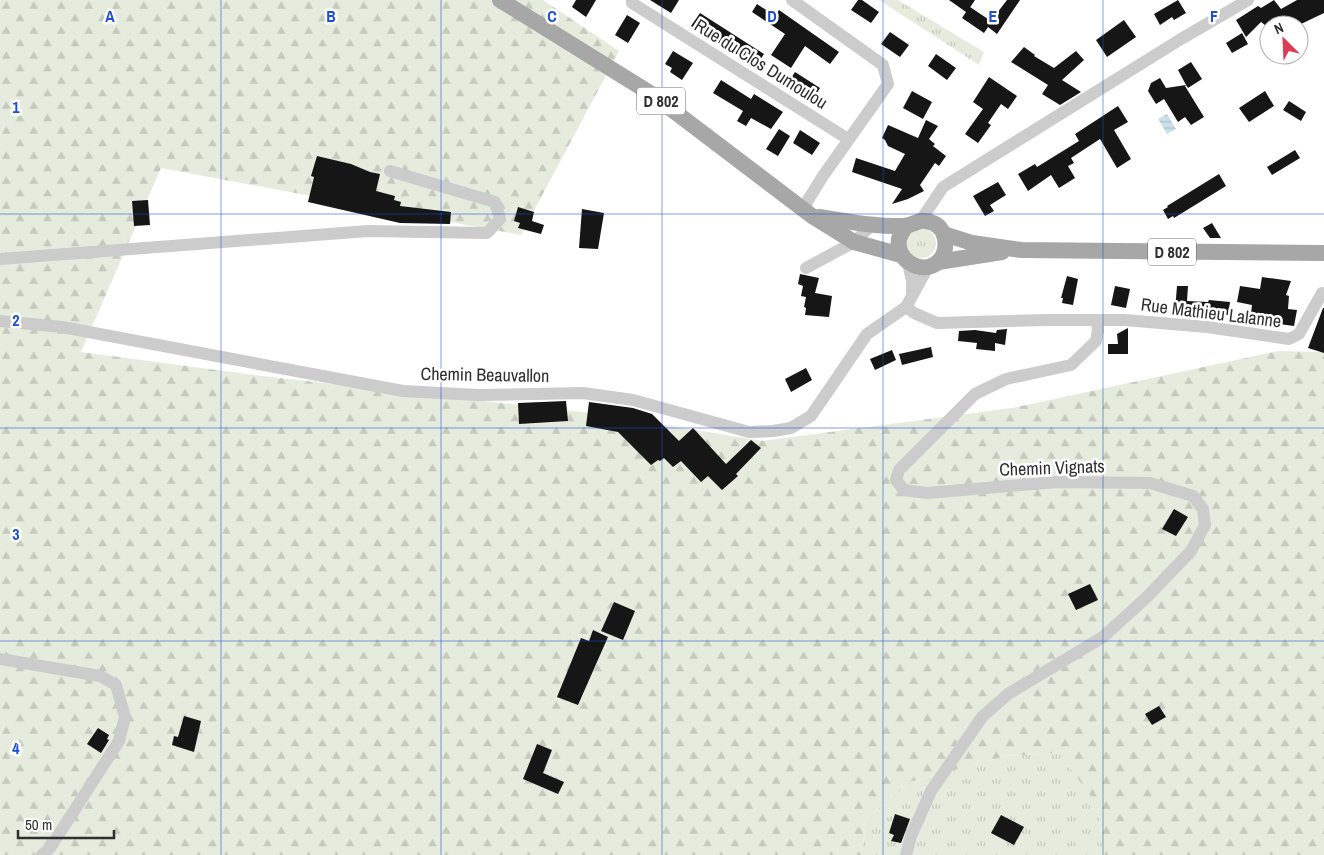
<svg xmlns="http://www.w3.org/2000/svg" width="1324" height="855" font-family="'Archivo Narrow',sans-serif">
<defs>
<pattern id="grass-tufts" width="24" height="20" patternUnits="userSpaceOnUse" patternTransform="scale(1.25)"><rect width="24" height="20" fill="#e5ebdd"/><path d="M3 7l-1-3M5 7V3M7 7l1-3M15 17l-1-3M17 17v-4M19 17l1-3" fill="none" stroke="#c5cabe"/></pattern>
<pattern id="forest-firs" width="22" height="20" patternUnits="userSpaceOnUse" patternTransform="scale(1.25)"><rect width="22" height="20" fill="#e5ebdd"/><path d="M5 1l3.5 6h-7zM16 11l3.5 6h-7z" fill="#c5cabe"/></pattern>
<pattern id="water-rules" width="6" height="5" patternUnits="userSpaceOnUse" patternTransform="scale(1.25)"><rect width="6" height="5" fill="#cbe0e9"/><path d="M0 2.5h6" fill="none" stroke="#afc0c8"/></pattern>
</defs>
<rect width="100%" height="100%" fill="#fff"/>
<!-- grass -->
<g fill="url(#grass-tufts)">
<polygon points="879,0 898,0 984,52 979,65"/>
<circle cx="921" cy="243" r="15"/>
<polygon points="1060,753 1098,806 1103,855 862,855 866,819 910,782 1006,756"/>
</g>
<!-- forest -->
<polygon fill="url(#forest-firs)" points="0,0 543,0 619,51 521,235 161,168 81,352 262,376 600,414 762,441 1012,408 1278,351 1324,352 1324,855 1103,855 1098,806 1059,753 1006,756 910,782 866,819 862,855 0,855"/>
<!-- water -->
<polygon fill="url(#water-rules)" points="1167,114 1176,129 1167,134 1158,119"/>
<!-- building -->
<g fill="#161616">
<polygon points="576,0 596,0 586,17 572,7"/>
<polygon points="650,0 679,0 671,13"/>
<polygon points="858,0 862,0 879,12 871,23 851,10"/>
<polygon points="949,0 975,0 969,9 970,7 991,21 1007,0 1020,0 997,34 988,27 984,33 962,18 966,12"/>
<polygon points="1178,0 1186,13 1174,20 1172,17 1160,25 1154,14"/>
<polygon points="1274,0 1281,9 1297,0 1324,0 1324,13 1299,25 1265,25 1261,22 1246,37 1236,20 1258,6 1261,8"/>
<polygon points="757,4 775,16 779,10 839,52 830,64 805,46 791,68 771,55 785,34 752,12"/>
<polygon points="700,13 764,54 756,66 691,26"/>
<polygon points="627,15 640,23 628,43 615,35"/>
<polygon points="1124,20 1136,37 1107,57 1096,40"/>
<polygon points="890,32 909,45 900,57 881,44"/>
<polygon points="1242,33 1248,44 1232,53 1226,43"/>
<polygon points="1024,47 1035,55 1034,56 1054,68 1076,51 1084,60 1062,80 1081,92 1060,105 1042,94 1048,85 1011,62"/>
<polygon points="673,51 693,63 682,80 670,72 672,68 665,64"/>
<polygon points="936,54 956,68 947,80 928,66"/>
<polygon points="1191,62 1202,79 1188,88 1186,85 1185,86 1204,117 1191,125 1185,117 1178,122 1164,99 1156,104 1148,91 1151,83 1160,78 1166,88 1186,85 1178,70"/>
<polygon points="795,72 820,88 812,101 787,85"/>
<polygon points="989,77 1017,96 1008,109 1001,104 988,123 991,125 978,143 965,134 983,109 973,102"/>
<polygon points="721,80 751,99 754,94 783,112 771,129 751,118 746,126 737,121 743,111 713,93"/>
<polygon points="912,91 932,102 923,119 903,108"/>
<polygon points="1265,91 1274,106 1249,122 1239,108"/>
<polygon points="1289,101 1306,112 1301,121 1283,110"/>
<polygon points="1118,106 1128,122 1114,130 1131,159 1117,168 1100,139 1071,158 1074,163 1068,166 1075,178 1059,188 1051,175 1028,191 1018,174 1035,164 1037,167 1079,141 1075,134"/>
<polygon points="926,120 938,126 929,139 935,144 933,146 946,156 939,166 935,163 920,185 924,191 908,199 892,204 902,189 852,172 856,158 895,171 905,154 888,146 885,140 882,138 888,125 918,138"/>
<polygon points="779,129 790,136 778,156 766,149"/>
<polygon points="800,130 820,143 812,155 793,143"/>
<polygon points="1295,150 1300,158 1272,175 1267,167"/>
<polygon points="317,156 351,164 370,172 380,174 376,191 395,196 394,200 401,202 400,206 451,212 450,224 400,223 308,202 314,177 311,176"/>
<polygon points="1219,174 1226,186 1174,218 1173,216 1168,219 1163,210 1168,207 1167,206"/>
<polygon points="998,182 1006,195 990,205 994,211 985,216 973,196"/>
<polygon points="148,200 150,225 134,226 132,201"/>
<polygon points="518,207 534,212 532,221 544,225 541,234 518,228 520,223 514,221"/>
<polygon points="582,209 604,213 598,249 579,248"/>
<polygon points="1212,223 1221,238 1210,238 1203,228"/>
<polygon points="800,274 819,278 815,293 832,296 829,317 805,315 806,308 804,307 806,297 801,296 803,286 798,284"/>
<polygon points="1067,276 1078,279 1073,305 1062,303 1063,298 1061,298"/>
<polygon points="1262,277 1291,281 1286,295 1289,296 1288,309 1297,310 1294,326 1265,322 1264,324 1250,322 1252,305 1237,302 1240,286 1260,289"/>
<polygon points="1115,286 1130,289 1126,308 1111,305"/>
<polygon points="1177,286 1188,286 1187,301 1208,302 1209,300 1230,302 1228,315 1201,314 1202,311 1175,310"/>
<polygon points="1323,308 1324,308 1324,353 1308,348"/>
<polygon points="1128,328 1128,354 1108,354 1108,344 1118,344 1117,334"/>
<polygon points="1007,329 1005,345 995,343 995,351 976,349 977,343 958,341 959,331 975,330 996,333 997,330"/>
<polygon points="931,347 933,357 902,365 899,354"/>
<polygon points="892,350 896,360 875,370 870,359"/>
<polygon points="806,368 812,380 791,392 785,379"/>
<polygon points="566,401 568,421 519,424 518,403"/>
<polygon points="589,402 633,408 652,414 679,441 693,428 726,464 751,440 761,448 736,474 738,476 722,490 708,476 701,482 681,461 673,467 664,458 660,461 658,460 651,465 618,432 586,426"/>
<polygon points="1174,509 1188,517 1176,536 1162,529"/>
<polygon points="1090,584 1098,600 1076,610 1068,594"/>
<polygon points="614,602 635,611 623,640 601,631"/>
<polygon points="593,630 608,637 578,705 557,697 581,638 589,641"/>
<polygon points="1159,706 1166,717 1152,725 1145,714"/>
<polygon points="184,716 201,721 194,752 172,745 174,736 178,737"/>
<polygon points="98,728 109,735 107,739 109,740 101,753 87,744"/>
<polygon points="537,744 552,750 543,773 564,782 558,794 523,779"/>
<polygon points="895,814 910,819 901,843 891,841 894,835 889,833"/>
<polygon points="1001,815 1024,827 1014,845 991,833"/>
</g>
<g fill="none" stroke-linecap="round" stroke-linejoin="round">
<!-- minor -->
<g stroke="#ccc" stroke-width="12">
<polyline points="632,0 632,3 848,139"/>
<polyline points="792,0 883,65 888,84 823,176 808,200 804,210"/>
<polyline points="921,220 943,187 1181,39 1248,0"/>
<polyline points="0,259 368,231 487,233 500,219 495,202 390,171"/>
<polyline points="908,263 912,281 912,296"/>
<polyline points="806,268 854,242 872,225"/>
<polyline points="906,307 914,313 937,323 1048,320 1125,320 1207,327 1289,339 1299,334 1322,293 1324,294"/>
<polyline points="0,321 62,327 403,391 478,395 583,393 633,400 749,432 773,431 791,428 811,416 867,334 906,307 928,267"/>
<polyline points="0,659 100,676 116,685 125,717 119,741 50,848 42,855"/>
<polyline points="906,855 911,836 931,791 982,717 1008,694 1103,637 1148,596 1191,551 1205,525 1203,509 1193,496 1150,483 1057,482 927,493 904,490 896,480 899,470 975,394 1006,379 1071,365 1096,341 1098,330 1097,321"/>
</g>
<!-- major -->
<g stroke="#a7a7a7" stroke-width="16">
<polyline points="500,0 650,93 812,216 854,242 901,255"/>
<path d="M819 217C847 221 875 227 904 226 916 225 919 217 933 223 948 229 949 252 938 262 922 276 895 260 899 239 900 235 904 229 906 226"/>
<polyline points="944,234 972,243 1021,250 1324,253"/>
<polyline points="938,262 1002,252"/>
</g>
</g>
<!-- grid -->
<path fill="none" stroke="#1d4ed8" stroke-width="1" stroke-opacity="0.55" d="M221 0V855M441 0V855M662 0V855M883 0V855M1103 0V855M0 214H1324M0 428H1324M0 641H1324"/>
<g text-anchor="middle" stroke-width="5" stroke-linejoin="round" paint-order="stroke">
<!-- shield labels -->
<g fill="#fff" stroke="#6d6d6d" stroke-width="1">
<rect x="637" y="87.5" width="48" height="27" rx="4"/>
<rect x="1148" y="238.5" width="48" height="27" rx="4"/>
</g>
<g font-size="16" font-weight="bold" fill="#2f2f2f">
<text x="661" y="107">D 802</text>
<text x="1172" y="258">D 802</text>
</g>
<!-- street labels -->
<g font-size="18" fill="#2f2f2f" stroke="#fff">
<text transform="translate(761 64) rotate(32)" y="6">Rue du Clos Dumoulou</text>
<text transform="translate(1211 313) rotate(7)" y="6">Rue Mathieu Lalanne</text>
<text transform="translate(485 375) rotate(1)" y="6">Chemin Beauvallon</text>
<text transform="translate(1052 468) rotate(-2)" y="6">Chemin Vignats</text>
</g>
</g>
<g font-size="16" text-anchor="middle" font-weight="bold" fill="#1d4ed8" stroke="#fff" stroke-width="5" stroke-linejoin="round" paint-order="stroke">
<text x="110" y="22">A</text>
<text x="331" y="22">B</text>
<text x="552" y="22">C</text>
<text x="772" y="22">D</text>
<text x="993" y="22">E</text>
<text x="1214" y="22">F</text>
<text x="16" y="113">1</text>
<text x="16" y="326">2</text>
<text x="16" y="540">3</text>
<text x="16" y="754">4</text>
</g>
<!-- north arrow -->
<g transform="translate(1284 40) rotate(336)"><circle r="24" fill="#ffffff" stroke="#acacac"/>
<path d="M0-4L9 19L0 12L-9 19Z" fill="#d93e54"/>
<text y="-8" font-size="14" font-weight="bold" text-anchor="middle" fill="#2f2f2f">N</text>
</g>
<!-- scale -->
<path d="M18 830v8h96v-8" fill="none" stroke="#2f2f2f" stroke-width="2.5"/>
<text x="25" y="830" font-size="15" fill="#2f2f2f" stroke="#ffffff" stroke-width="4" paint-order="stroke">50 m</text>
</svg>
